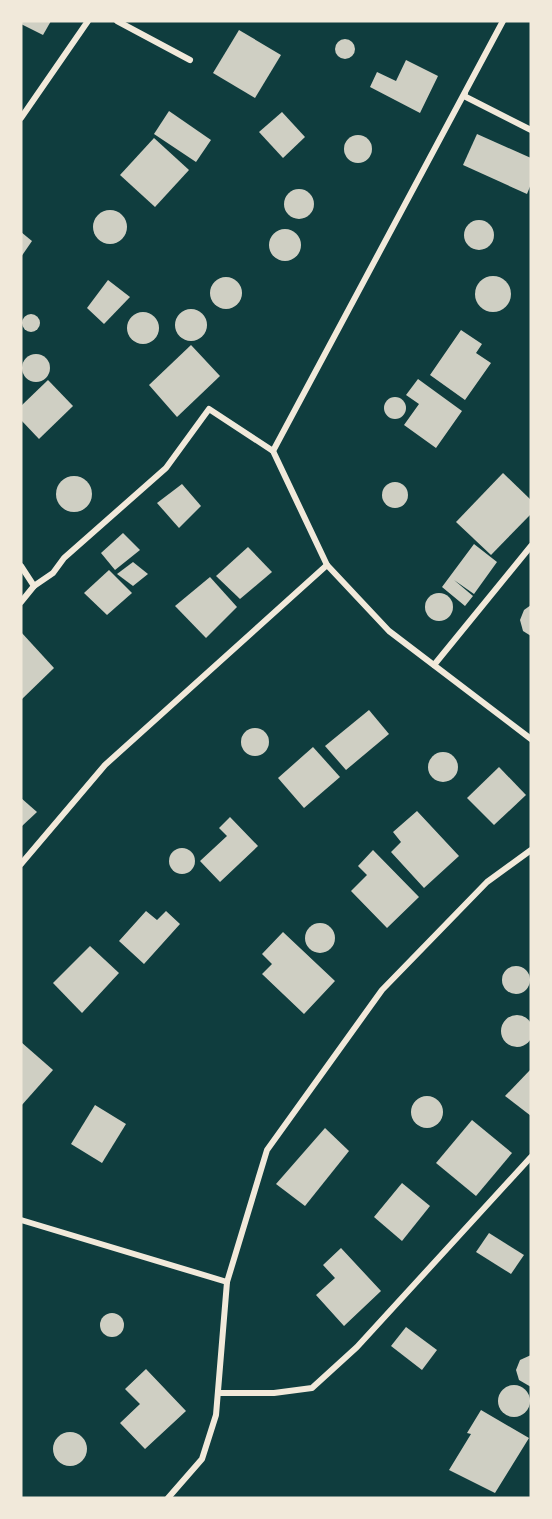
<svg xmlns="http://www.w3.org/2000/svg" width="552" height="1519" font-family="'Fira Sans',sans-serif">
<rect width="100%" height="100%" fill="#0f3d3e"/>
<!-- building -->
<g fill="#cfcfc3">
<polygon points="21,21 51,21 43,35 21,24"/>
<polygon points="239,30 281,55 255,98 213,73"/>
<circle cx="345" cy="49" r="10"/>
<polygon points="406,60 438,76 420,113 370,87 377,72 396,81"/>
<polygon points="169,111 211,140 196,162 154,134"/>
<polygon points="282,112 305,137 283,158 259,132"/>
<polygon points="477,134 531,158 531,184 527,194 463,165"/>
<circle cx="358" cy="149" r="14"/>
<polygon points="154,138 189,170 155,207 120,175"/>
<circle cx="299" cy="204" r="15"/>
<circle cx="110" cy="227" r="17"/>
<circle cx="479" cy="235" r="15"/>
<circle cx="285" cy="245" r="16"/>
<polygon points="21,232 32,241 21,257"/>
<circle cx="493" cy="294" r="18"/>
<circle cx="226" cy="293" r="16"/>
<polygon points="108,280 130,297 104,324 87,308"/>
<circle cx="191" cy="325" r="16"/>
<circle cx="143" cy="328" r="16"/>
<circle cx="31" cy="323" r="9"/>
<polygon points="461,330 482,344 476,353 491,363 465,400 430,375"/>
<polygon points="191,345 220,376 177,417 149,385"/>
<circle cx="36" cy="368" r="14"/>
<polygon points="418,379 462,411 436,448 404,425 419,404 406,395"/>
<polygon points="48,380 73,406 39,439 21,420 21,406"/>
<circle cx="395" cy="408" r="11"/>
<polygon points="503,473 531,500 531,514 491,555 456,522"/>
<circle cx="74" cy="494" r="18"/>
<circle cx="395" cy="495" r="13"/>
<polygon points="182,484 201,506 179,528 157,503"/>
<polygon points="123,533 140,550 115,570 101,553"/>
<polygon points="474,544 497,562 474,594 454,580 473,596 465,606 442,587"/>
<polygon points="248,547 272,572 240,599 216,576"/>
<polygon points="133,562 148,574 133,586 117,574"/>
<polygon points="109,570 132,593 107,615 84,593"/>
<polygon points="210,577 237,607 206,638 175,606"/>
<circle cx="439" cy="607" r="14"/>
<polygon points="531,605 531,636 523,631 520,620 524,610"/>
<polygon points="21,632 54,668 21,700"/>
<polygon points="369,710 389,734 346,770 325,746"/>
<circle cx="255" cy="742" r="14"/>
<polygon points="313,747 340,777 304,808 278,778"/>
<circle cx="443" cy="767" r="15"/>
<polygon points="499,767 526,795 494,825 467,798"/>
<polygon points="21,798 37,812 21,827"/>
<polygon points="417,811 459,856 424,888 391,852 401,842 393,832"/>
<polygon points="230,817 258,846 220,882 200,861 227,836 219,828"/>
<circle cx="182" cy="861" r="13"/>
<polygon points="373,850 419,897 387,928 351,891 367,875 358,866"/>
<polygon points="146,911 157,920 166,911 180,924 144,964 119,941"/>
<circle cx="320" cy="938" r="15"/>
<polygon points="283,932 335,981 304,1014 262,974 272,964 262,954"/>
<polygon points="90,946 119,973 82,1013 53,983"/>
<circle cx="516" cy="980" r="14"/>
<circle cx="517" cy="1031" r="16"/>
<polygon points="21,1042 53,1070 21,1106"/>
<polygon points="531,1069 531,1116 505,1096"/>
<circle cx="427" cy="1112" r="16"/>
<polygon points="95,1105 126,1124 102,1163 71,1144"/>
<polygon points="472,1120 512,1153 476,1196 436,1163"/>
<polygon points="325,1128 349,1151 305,1206 276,1184"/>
<polygon points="402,1183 430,1206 402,1241 374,1217"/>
<polygon points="489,1233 524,1255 511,1274 476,1252"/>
<polygon points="341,1248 381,1291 344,1326 316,1295 335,1278 323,1265"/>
<circle cx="112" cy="1325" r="12"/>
<polygon points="406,1327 437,1350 422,1370 391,1346"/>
<polygon points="531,1355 531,1387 519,1380 516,1370 520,1360"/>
<polygon points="146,1369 186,1411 145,1449 120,1423 140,1404 125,1389"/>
<circle cx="514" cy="1401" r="16"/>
<polygon points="481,1410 529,1438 495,1493 449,1470 471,1434 467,1433"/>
<circle cx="70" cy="1449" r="17"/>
</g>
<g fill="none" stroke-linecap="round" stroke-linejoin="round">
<!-- minor -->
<g stroke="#f1e9da" stroke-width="6">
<polyline points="117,21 190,60"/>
<polyline points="465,93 464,96 531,130"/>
<polyline points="21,118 88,21"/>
<polyline points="273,451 503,21"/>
<polyline points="21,566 34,586 53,573 64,558 166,468 209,409 273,451 327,565 389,631 531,739"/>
<polyline points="21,602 34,586"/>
<polyline points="434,665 531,546"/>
<polyline points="21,864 105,765 327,565"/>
<polyline points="21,1220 227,1282"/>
<polyline points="218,1393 274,1393 312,1388 357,1347 531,1157"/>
<polyline points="168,1498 202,1459 216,1415 227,1282 267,1150 382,990 487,882 531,850"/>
</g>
</g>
<!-- border -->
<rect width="552" height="1519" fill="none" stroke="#f1e9da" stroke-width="45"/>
</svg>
